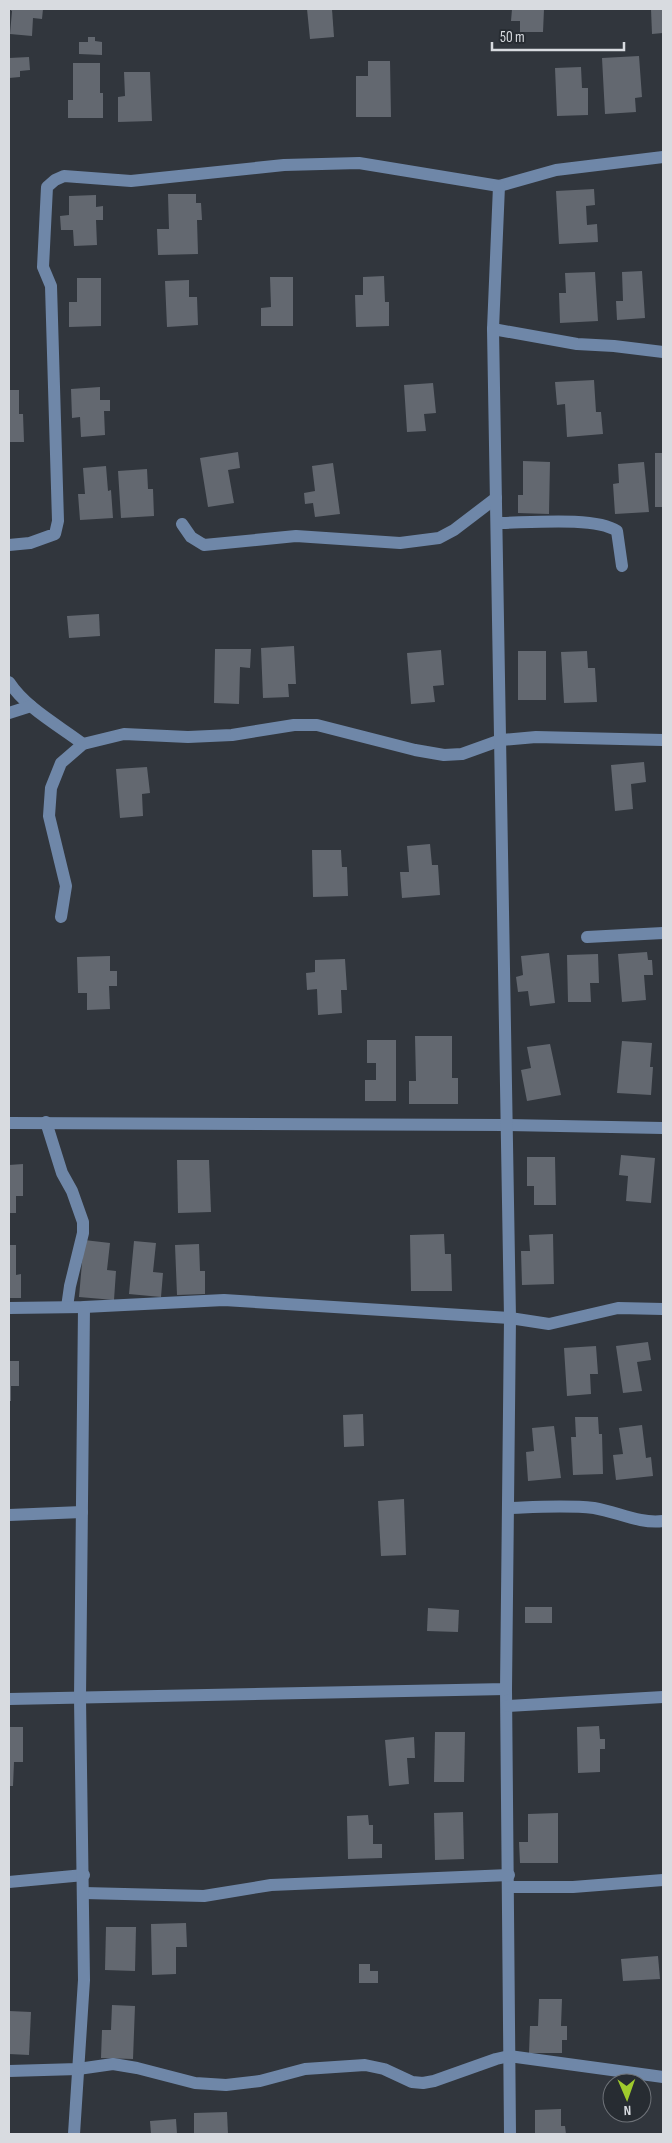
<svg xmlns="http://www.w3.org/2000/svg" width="672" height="2143" font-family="'Sofia Sans Condensed',sans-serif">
<rect width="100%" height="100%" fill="#31363d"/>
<!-- building -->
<g fill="#636870">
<polygon points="9,9 43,9 42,19 33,18 32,36 10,34 12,11"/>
<polygon points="307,9 332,9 334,37 310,39"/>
<polygon points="512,9 544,9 543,32 520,32 520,21 511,21"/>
<polygon points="651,9 663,9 663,33 652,34"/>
<polygon points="88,37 95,37 95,41 102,42 102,55 79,54 79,42 88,42"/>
<polygon points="639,56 642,97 635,98 636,112 605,114 602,58"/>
<polygon points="29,57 30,70 20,71 20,77 9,78 9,58"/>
<polygon points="368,61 390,61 391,117 356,117 356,76 368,76"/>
<polygon points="73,63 100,63 100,93 103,93 103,118 68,118 68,100 73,100"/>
<polygon points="581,67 582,88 588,88 588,115 557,116 555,68"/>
<polygon points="124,72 150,72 152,121 118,122 118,97 125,96"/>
<polygon points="594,189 595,205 586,206 587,225 597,224 598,242 559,244 556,191"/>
<polygon points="168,194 196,194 196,203 201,203 202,220 197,220 198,254 158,255 157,229 169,229"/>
<polygon points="96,195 96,207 103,206 103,220 96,220 97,245 74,246 73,230 61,230 60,216 69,215 69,196"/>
<polygon points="642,271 645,318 617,320 616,301 623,301 622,272"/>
<polygon points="595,272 598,321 560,323 559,293 566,293 565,273"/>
<polygon points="384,276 385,302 389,302 389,326 356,327 355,295 363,295 363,277"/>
<polygon points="270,277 293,277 293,326 261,326 261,308 271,307"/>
<polygon points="77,278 101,278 101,326 69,327 69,302 77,302"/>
<polygon points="189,280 189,297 197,297 198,325 167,327 165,281"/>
<polygon points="594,380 596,412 601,412 603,434 567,437 565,404 557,405 555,382"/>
<polygon points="433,383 436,413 424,414 426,431 407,432 404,385"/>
<polygon points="100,387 100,400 110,400 110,411 104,411 105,435 81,437 80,417 72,418 71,389"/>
<polygon points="9,390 19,390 19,414 23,414 24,442 9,442"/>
<polygon points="238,452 240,468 228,470 234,503 208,507 200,458"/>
<rect x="655" y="453" width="8" height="54"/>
<polygon points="523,461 550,462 549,514 518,513 518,495 523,495"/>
<polygon points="644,462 649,512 615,514 613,484 619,483 618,464"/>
<polygon points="333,463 340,514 315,517 313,503 305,504 304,493 315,491 312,466"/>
<polygon points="106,466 108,491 111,490 113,518 80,520 78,494 85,494 83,468"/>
<polygon points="147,469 148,489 153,489 154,516 121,518 118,471"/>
<polygon points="99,614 100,636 69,638 67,616"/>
<polygon points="294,646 296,684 288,684 289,697 263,698 261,648"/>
<polygon points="215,649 251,649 250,668 240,667 239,704 214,703"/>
<polygon points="441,650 444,685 433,686 435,702 411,704 407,653"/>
<rect x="518" y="651" width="28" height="49"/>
<polygon points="587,651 588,668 595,668 597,702 564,703 561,652"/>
<polygon points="644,762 646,782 631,784 633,809 615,811 611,765"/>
<polygon points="147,767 150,793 142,794 143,816 120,818 116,769"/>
<polygon points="430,844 432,865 438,865 440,895 402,898 400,872 409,872 407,846"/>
<polygon points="312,850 341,850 342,867 347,867 348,896 313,897"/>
<polygon points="647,952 648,960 652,960 653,975 644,975 646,1000 622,1002 618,954"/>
<polygon points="549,953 555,1003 530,1006 528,991 518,992 516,977 523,975 521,956"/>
<polygon points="598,954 599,983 590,983 591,1002 568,1002 567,955"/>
<polygon points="110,956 110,971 117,971 117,986 109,986 110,1009 87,1010 87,993 78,993 77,957"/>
<polygon points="345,959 347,990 341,990 342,1013 318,1015 317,989 307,990 306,973 315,972 315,960"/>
<polygon points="415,1036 452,1036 452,1078 458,1078 458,1104 409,1104 409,1081 416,1081"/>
<polygon points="367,1040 396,1040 396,1101 365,1101 365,1080 376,1080 376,1063 367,1063"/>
<polygon points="622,1041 652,1043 650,1067 653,1067 651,1095 617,1093"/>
<polygon points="550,1044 561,1095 527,1101 521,1070 531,1068 527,1047"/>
<polygon points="621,1155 655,1158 651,1203 626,1201 628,1176 619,1175"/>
<polygon points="527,1157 555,1157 556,1205 534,1205 534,1186 527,1186"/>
<polygon points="177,1160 209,1160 211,1212 178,1213"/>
<polygon points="23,1164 23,1196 16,1196 16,1213 9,1213 9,1165"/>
<polygon points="444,1234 445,1254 451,1254 452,1291 411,1291 410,1235"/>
<polygon points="553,1234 554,1284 522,1285 521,1251 530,1251 529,1235"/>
<polygon points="84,1240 110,1243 107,1270 116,1271 114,1300 79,1297"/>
<polygon points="134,1241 156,1243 153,1272 163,1273 161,1297 129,1294"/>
<polygon points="199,1244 200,1271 205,1271 205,1294 177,1295 175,1245"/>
<polygon points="9,1245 16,1245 16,1275 21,1274 21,1298 9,1298"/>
<polygon points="648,1342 651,1360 637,1362 642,1391 623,1393 616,1346"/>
<polygon points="596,1346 598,1374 590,1374 591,1394 567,1396 564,1348"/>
<polygon points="9,1361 19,1361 19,1386 11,1386 11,1401 9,1401"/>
<polygon points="363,1414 364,1446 344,1447 343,1415"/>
<polygon points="575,1417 598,1417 599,1434 602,1434 603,1474 573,1475 571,1437 576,1437"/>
<polygon points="642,1425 646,1458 651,1457 653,1476 616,1480 613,1455 623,1454 619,1428"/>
<polygon points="554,1426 561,1478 528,1481 526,1452 534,1451 532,1428"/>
<polygon points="404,1499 406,1555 381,1556 378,1501"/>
<rect x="525" y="1607" width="27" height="16"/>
<polygon points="428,1608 459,1610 458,1632 427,1631"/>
<polygon points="599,1726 600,1739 605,1739 605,1749 600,1749 600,1772 578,1773 577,1727"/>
<polygon points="9,1727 23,1727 23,1762 14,1762 13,1786 9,1786"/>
<polygon points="435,1732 465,1732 464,1782 434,1782"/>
<polygon points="414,1737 415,1758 407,1758 409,1784 389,1786 385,1740"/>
<polygon points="463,1812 464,1859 435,1860 434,1813"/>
<polygon points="558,1813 558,1863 520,1863 519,1842 528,1842 528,1814"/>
<polygon points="368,1815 369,1825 373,1825 373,1844 382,1844 382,1858 348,1859 347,1816"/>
<polygon points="186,1923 187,1947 176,1947 176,1974 152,1975 151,1924"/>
<polygon points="106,1927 136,1927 135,1971 105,1970"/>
<polygon points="658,1956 660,1979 623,1981 621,1959"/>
<polygon points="359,1964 370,1964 370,1971 378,1971 378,1983 359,1983"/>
<polygon points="539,1999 562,1999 561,2026 567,2026 567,2040 562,2040 562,2053 529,2053 530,2026 538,2026"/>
<polygon points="112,2005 135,2006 133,2059 101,2058 102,2030 111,2030"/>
<polygon points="9,2011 31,2012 29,2055 9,2054"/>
<polygon points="561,2109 561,2126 565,2126 566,2134 535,2134 535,2110"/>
<polygon points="227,2112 228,2134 194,2134 194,2113"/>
<polygon points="176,2119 177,2134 151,2134 150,2121"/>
</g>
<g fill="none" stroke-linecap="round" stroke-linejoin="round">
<!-- minor -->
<g stroke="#6f87a8" stroke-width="12">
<polyline points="493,329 577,344 614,346 663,352"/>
<path d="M497 523C526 523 595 516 617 531L622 566"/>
<polyline points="182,524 191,537 204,545 296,536 400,543 439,538 454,530 496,498"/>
<polyline points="9,545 30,543 55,534 58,521 51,286 43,267 47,187 55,180 64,176 131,181 284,165 359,163 499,186 556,170 663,157"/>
<path d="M9 682C26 708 58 725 83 744"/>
<polyline points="9,713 31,706"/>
<polyline points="61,917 66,886 49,816 51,788 61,763 83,744 124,734 188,737 232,735 294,725 317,725 415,750 444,755 462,754 501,740 536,737 663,740"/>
<polyline points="587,937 663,933"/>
<polyline points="46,1122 62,1173 72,1191 83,1222 83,1233 70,1286 67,1307"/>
<polyline points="9,1123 505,1125 663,1128"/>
<polyline points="9,1308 84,1307 224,1300 510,1318 549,1324 618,1308 663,1309"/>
<path d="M508 1508C537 1507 566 1505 594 1508 618 1512 639 1524 663 1521"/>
<polyline points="9,1515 82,1512"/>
<polyline points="506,1689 510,2134"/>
<polyline points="9,1699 506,1689 510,1318 493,329 499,186"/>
<polyline points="507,1706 663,1697"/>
<polyline points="9,1882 84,1875"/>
<polyline points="509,1887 573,1887 663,1880"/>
<polyline points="84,1893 204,1896 271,1885 509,1875"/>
<polyline points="9,2071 78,2069 113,2064 137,2068 195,2083 226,2085 260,2081 305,2069 365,2065 384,2069 412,2082 423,2083 434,2081 496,2059 509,2056 663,2077"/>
<polyline points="74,2134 84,1980 80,1698 84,1307"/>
</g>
</g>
<!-- border -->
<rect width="672" height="2143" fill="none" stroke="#d8dbe0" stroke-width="20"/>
<!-- north arrow -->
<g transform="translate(627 2098) rotate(178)"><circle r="24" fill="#272c32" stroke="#6e7278"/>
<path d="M0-4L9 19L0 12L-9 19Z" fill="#9fca2d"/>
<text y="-8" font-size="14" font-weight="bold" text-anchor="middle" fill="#d8dbe0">N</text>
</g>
<!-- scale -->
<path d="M492 42v8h132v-8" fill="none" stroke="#d8dbe0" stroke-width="2.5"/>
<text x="500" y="42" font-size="15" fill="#d8dbe0" stroke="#272c32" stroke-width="4" paint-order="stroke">50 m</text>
</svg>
